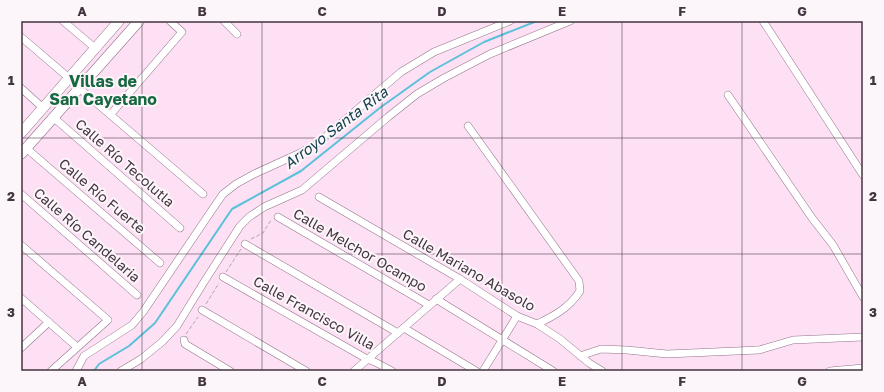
<svg xmlns="http://www.w3.org/2000/svg" width="884" height="392" font-family="'Golos Text',sans-serif">
<rect width="100%" height="100%" fill="#fde0f4"/>
<g fill="none" stroke-linecap="round" stroke-linejoin="round">
<!-- stream -->
<polyline stroke="#5bc0da" stroke-width="2" points="94,371 99,364 129,346 155,323 232,209 301,171 381,107 430,72 484,42 537,21"/>
<!-- street casing -->
<g stroke="#937389" stroke-width="8">
<g id="street">
<polyline points="63,21 95,48"/>
<polyline points="224,21 237,34"/>
<polyline points="763,21 863,175"/>
<polyline points="21,37 69,78"/>
<polyline points="21,88 43,108"/>
<polyline points="79,88 203,194"/>
<polyline points="728,95 812,218 833,245 863,297"/>
<polyline points="111,114 182,32 170,21"/>
<polyline points="53,117 180,228"/>
<path d="M468 126 579 281 580 291C569 308 554 316 537 324"/>
<polyline points="26,148 160,263"/>
<polyline points="21,194 137,295"/>
<polyline points="319,197 460,279 517,316 537,324 560,339 589,363 602,371"/>
<polyline points="278,217 429,305"/>
<polyline points="245,244 398,333"/>
<polyline points="21,245 108,320 51,371"/>
<polyline points="223,277 367,359 375,362 392,371"/>
<polyline points="21,298 77,347"/>
<polyline points="436,299 553,371"/>
<polyline points="202,310 306,371"/>
<polyline points="404,328 476,371"/>
<polyline points="184,340 185,344 230,371"/>
<polyline points="21,348 49,322"/>
<polyline points="580,356 601,349 627,350 667,354 759,350 793,340 863,337"/>
<polyline points="76,371 84,356 132,325 143,312 214,207 223,194 236,184 254,174 298,154 318,143 401,72 434,52 510,21"/>
<polyline points="121,371 141,359 162,342 177,326 204,282 240,226 249,217 264,207 302,190 388,117 417,94 444,78 490,54 570,21"/>
<polyline points="354,371 460,279"/>
<polyline points="483,371 517,316"/>
<polyline points="830,371 863,368"/>
</g>
</g>
<!-- secondary casing -->
<g stroke="#937389" stroke-width="11">
<g id="secondary">
<polyline points="21,133 119,21"/>
<polyline points="21,154 139,21"/>
</g>
</g>
<!-- path -->
<g stroke="#b9a2b2" stroke-width="1" stroke-dasharray="4 2" stroke-linecap="butt">
<polyline points="251,239 263,233 271,220"/>
<polyline points="226,272 241,249"/>
<polyline points="206,304 219,283"/>
<polyline points="186,334 198,317"/>
</g>
<!-- street -->
<use href="#street" stroke="#fff" stroke-width="7"/>
<!-- secondary -->
<use href="#secondary" stroke="#fff" stroke-width="10"/>
</g>
<!-- grid -->
<path fill="none" stroke="#43353f" stroke-width="1" stroke-opacity="0.55" d="M142 21V371M262 21V371M382 21V371M502 21V371M622 21V371M742 21V371M21 138H863M21 254H863"/>
<g text-anchor="middle" stroke-width="4" stroke-linejoin="round" paint-order="stroke">
<!-- street labels -->
<g font-size="14" fill="#43353f" stroke="#fcf5fa">
<text transform="translate(125 163) rotate(41)" y="5">Calle Río Tecolutla</text>
<text transform="translate(102 196) rotate(40)" y="5">Calle Río Fuerte</text>
<text transform="translate(87 235) rotate(41)" y="5">Calle Río Candelaria</text>
<text transform="translate(360 250) rotate(30)" y="5">Calle Melchor Ocampo</text>
<text transform="translate(469 270) rotate(30)" y="5">Calle Mariano Abasolo</text>
<text transform="translate(314 313) rotate(29)" y="5">Calle Francisco Villa</text>
</g>
<!-- water labels -->
<g font-size="15" font-style="italic" fill="#14424d" stroke="#fcf5fa">
<text transform="translate(336 128) rotate(-37)" y="5">Arroyo Santa Rita</text>
</g>
<!-- quarter labels -->
<g font-size="16" font-weight="bold" fill="#166841" stroke="#fcf5fa">
<text x="103" y="87">Villas de<tspan x="103" dy="18">San Cayetano</tspan></text>
</g>
</g>
<!-- border -->
<rect width="884" height="392" fill="none" stroke="#fcf5fa" stroke-width="44"/>
<rect x="22" y="22" width="840" height="348" fill="none" stroke="#43353f" stroke-width="1.5"/>
<g font-size="13" text-anchor="middle" font-weight="bold" fill="#43353f">
<text x="82" y="16">A</text>
<text x="202" y="16">B</text>
<text x="322" y="16">C</text>
<text x="442" y="16">D</text>
<text x="562" y="16">E</text>
<text x="682" y="16">F</text>
<text x="802" y="16">G</text>
<text x="11" y="85">1</text>
<text x="873" y="85">1</text>
<text x="11" y="201">2</text>
<text x="873" y="201">2</text>
<text x="11" y="317">3</text>
<text x="873" y="317">3</text>
<text x="82" y="386">A</text>
<text x="202" y="386">B</text>
<text x="322" y="386">C</text>
<text x="442" y="386">D</text>
<text x="562" y="386">E</text>
<text x="682" y="386">F</text>
<text x="802" y="386">G</text>
</g>
</svg>
